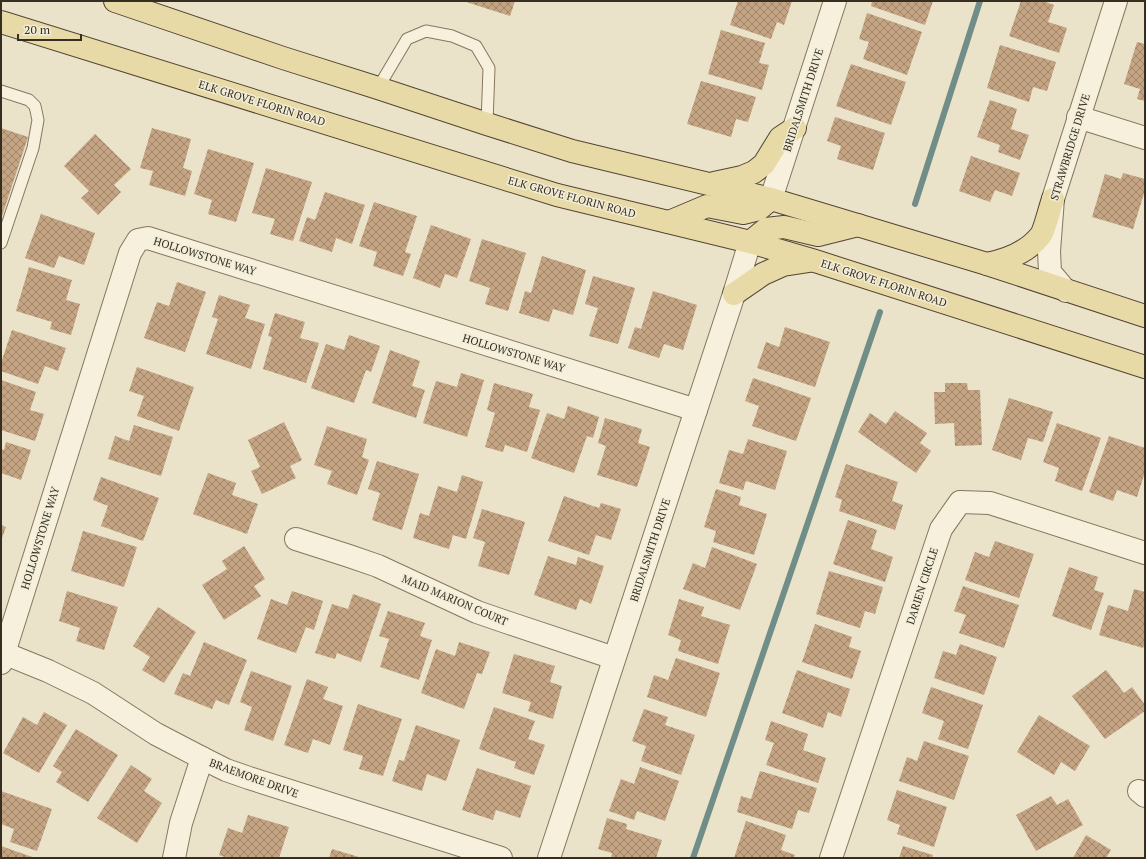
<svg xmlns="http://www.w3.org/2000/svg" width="1146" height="859" font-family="'PT Serif',serif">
<defs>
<pattern id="building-cross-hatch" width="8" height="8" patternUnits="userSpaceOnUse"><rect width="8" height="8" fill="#c4a483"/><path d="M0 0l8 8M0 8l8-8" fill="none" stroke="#a0866b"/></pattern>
</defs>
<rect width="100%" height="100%" fill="#eae3c9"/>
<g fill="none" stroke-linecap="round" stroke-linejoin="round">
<!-- stream -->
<g stroke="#718d88" stroke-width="6">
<polyline points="915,204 980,1"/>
<polyline points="693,858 880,312"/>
</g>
</g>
<!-- building -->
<g fill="url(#building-cross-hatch)">
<polygon points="463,1 515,1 510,16"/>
<polygon points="738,1 792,1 784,25 777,22 771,39 730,25"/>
<polygon points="872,1 933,1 925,25 871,6"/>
<polygon points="1021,1 1043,1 1054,5 1048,22 1067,28 1059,53 1009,36"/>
<polygon points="867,13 922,32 907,75 863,59 869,42 859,39"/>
<polygon points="721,30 765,43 759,63 769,65 762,90 708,74"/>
<polygon points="1137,42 1145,44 1145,101 1137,99 1140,89 1124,84"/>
<polygon points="1000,45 1056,62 1047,91 1033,87 1029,102 987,88"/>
<polygon points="851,64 906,82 891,125 836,106"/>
<polygon points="701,81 756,97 748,122 736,119 731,137 687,124"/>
<polygon points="990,100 1017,109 1011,129 1029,135 1020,160 998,152 1000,145 977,137"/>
<polygon points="835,117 885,133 873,170 837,159 841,146 827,141"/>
<polygon points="1,128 28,137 1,219"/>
<polygon points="152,128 191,139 183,168 192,171 185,196 149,185 153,171 140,168"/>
<polygon points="95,134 131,169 114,185 121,192 98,215 81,198 89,191 64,166"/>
<polygon points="208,149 254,163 236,222 208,214 212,200 194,194"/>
<polygon points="971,156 1020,173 1012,196 995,190 990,202 959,191"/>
<polygon points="266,168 312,182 293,241 270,234 275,219 252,213"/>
<polygon points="1123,173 1145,179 1145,190 1133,229 1092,217 1105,174 1121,179"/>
<polygon points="325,192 365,205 352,244 336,238 332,252 299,241 307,217 315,220"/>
<polygon points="374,202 417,216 405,252 411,254 403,276 373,266 377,252 359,246"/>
<polygon points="41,214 95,233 84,265 59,256 54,268 25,258"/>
<polygon points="431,225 471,239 457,278 445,274 440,288 413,278"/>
<polygon points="482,239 526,253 508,311 485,304 490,288 469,281"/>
<polygon points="542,256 586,270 573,315 553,309 549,322 519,313 525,291 531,293"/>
<polygon points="29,267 72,280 66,300 80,304 71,335 50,329 52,322 16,311"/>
<polygon points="593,276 635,288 618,344 589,336 598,308 585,304"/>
<polygon points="177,282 206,292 185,352 144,338 157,302 169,306"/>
<polygon points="653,291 697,305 683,350 664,344 659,358 628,348 635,327 641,329"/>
<polygon points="219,295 250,305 245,318 265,324 251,369 206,354 218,319 212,317"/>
<polygon points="275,313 305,322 300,338 319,343 306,383 263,369 272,337 268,336"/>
<polygon points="785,327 830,342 815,387 757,368 766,342 779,347"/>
<polygon points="12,330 66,348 58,371 45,366 38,384 1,371 1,363"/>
<polygon points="349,335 380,346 371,372 366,370 354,403 311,388 326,344 344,350"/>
<polygon points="390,350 420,361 412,386 425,390 416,418 372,403"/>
<polygon points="137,367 194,387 179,431 137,416 144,396 129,391"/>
<polygon points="461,373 484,380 467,437 423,423 436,381 457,387"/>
<polygon points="753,378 811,398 796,441 752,426 759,406 745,401"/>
<polygon points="1,380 36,392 30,410 44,414 35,441 1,430"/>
<polygon points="494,383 533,394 529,407 540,410 527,452 505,445 503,452 485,447 495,413 487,410"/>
<polygon points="945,383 967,383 968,390 980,390 982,445 955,446 954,423 935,424 934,392 945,392"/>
<polygon points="1009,398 1053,412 1043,442 1028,438 1021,460 992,450"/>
<polygon points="568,406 599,417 593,438 587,436 574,473 531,458 547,413 564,419"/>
<polygon points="895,411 927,433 920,443 931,451 916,473 858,432 870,413 886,424"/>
<polygon points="605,418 642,429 638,443 650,447 637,487 597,475 606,446 598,443"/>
<polygon points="284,422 302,460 290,466 296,478 262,494 251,471 260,467 248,440"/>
<polygon points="1057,423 1101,438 1082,491 1055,481 1059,468 1043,462"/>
<polygon points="134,425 173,437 161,476 108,459 115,436 129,441"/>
<polygon points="327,426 367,439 362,457 369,460 357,495 327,484 332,471 314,465"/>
<polygon points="1109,436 1145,448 1145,472 1137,497 1117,490 1113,501 1089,492"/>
<polygon points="748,439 787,451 775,490 746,481 743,490 719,483 729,450 743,454"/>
<polygon points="6,442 31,450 21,480 1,473 1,449 4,450"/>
<polygon points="377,461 419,474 402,530 372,520 380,493 368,489"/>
<polygon points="846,464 898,482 892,501 903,505 895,530 839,511 842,500 835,497"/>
<polygon points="208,473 236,483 232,495 258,504 247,534 193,514"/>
<polygon points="462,475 483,482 466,539 453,535 449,549 413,538 420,513 429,516 438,486 457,492"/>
<polygon points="101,477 159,498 143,541 101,526 108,506 93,500"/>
<polygon points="716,489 741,497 739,505 767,514 754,555 713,542 716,531 704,527"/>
<polygon points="564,496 599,508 601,503 621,509 611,540 596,535 589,555 548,541"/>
<polygon points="482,509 525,522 509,575 478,566 485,542 473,538"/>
<polygon points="848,520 877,530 871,549 893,557 885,582 833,564"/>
<polygon points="1,525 6,527 1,541"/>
<polygon points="83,531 137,547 124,587 71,571"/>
<polygon points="995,541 1034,554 1019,598 965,580 975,552 989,557"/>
<polygon points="244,546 265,579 254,586 261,596 224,620 202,585 227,569 222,561"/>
<polygon points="712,547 757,564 740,610 683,589 693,563 705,568"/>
<polygon points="548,556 576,565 578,557 604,566 591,604 580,599 576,610 534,595"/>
<polygon points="1069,567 1098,577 1094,590 1104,593 1091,630 1052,616"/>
<polygon points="829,571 883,587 875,614 865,611 860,628 816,614"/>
<polygon points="963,586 1019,605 1004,648 959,633 966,615 954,611"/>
<polygon points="1134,589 1145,592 1145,643 1143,648 1099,635 1108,605 1128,611"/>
<polygon points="67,591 118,607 104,650 76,641 80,628 59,621"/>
<polygon points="292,591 323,601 314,630 306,627 296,653 257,639 271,599 287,605"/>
<polygon points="353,594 381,604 361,662 337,653 335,659 315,653 332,604 348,609"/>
<polygon points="679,599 704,607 701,616 730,625 718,664 678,651 681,640 668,635"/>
<polygon points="158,607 196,632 164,683 142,670 150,657 133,646"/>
<polygon points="388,611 425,623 420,636 432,640 419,680 380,667 389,639 379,636"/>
<polygon points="815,624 852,637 849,647 861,651 852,679 802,662"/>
<polygon points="204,642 247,660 229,705 216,700 212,709 174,694 183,673 190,676"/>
<polygon points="459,642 490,652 482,674 477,673 464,709 421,693 436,649 455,656"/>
<polygon points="960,644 997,657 984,695 934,678 943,651 956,655"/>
<polygon points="514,654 555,666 550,682 562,686 553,719 528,711 531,702 502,693"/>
<polygon points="676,658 720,673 706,717 647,697 654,675 668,680"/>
<polygon points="797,670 850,689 841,717 828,712 823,728 782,713"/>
<polygon points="1106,670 1124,693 1132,687 1145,705 1145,711 1105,739 1072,696"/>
<polygon points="251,671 292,686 273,741 244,730 252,707 240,702"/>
<polygon points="307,679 328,687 323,699 343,706 330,745 313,739 308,753 284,745"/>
<polygon points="931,687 983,705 968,749 938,739 944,721 922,713"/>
<polygon points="358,704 402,719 383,776 359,769 363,756 343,750"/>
<polygon points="494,707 535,721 528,739 545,745 534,775 514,768 516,762 479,749"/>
<polygon points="644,709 668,717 665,725 695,735 681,775 641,761 646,746 632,741"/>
<polygon points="44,712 67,725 39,773 3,753 23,717 37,725"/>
<polygon points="1039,715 1090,746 1075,771 1061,762 1054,775 1017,752"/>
<polygon points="771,721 808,734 803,750 826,758 818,783 766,765 774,743 765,740"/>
<polygon points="416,725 460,740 446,781 427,774 422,791 392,781 399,760 404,761"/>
<polygon points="76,729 118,755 88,802 56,782 62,772 53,766"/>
<polygon points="924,741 969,756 954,800 899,781 907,757 917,761"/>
<polygon points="131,765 152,779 144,791 162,803 137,843 97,818"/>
<polygon points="640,767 679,781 665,821 637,811 634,820 609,811 621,779 634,784"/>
<polygon points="477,768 531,786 520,818 496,810 493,820 462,810"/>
<polygon points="760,771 817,788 809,813 798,810 792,829 737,812 741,796 751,799"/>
<polygon points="897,790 947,807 934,847 897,834 900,825 887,820"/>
<polygon points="1,791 52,809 37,851 10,842 14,829 1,824"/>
<polygon points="1051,796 1057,805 1068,799 1083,825 1036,851 1016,815"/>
<polygon points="248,815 289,827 279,858 228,858 219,855 228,828 242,833"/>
<polygon points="607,818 627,824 626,829 662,840 656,858 611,858 612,853 598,849"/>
<polygon points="746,821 786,835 781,850 795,855 794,858 734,858"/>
<polygon points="1086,835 1111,850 1106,858 1073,858"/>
<polygon points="1,846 35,858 1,858"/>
<polygon points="903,846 933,855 932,858 899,858"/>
<polygon points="332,849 359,857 359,858 329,858"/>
</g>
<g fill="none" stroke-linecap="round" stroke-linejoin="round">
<!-- service casing -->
<g stroke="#857760" stroke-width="13">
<g id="service">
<polyline points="378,88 407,39 426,31 452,36 476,46 489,68 487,124"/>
<polyline points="1,91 29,100 35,106 38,120 33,148 1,243"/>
</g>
</g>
<!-- minor casing -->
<g stroke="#857760" stroke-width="24">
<g id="minor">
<polyline points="1078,117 1145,138"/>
<polyline points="771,199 835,1"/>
<polyline points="1066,291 1050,272 1049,251 1053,199 1116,1"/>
<polyline points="296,539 349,556 378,566 477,612 506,622 614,658"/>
<polyline points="1,652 48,671 93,693 156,734 202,758 226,770 249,778 501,858"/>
<polyline points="1,663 130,253 138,240 148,238 696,410"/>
<polyline points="1139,791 1145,796"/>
<polyline points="174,858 181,823 202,758"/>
<polyline points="549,858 734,294 750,242"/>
<polyline points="831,858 941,529 960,502 990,503 1145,553"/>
</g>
</g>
<!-- primary casing -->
<g stroke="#534533" stroke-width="24">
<g id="primary">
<polyline points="115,1 283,58 378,88 487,124 572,151 771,199 987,264 1145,316"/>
<polyline points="1,22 557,195 750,242 812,260 1145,367"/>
<polyline points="714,183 742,177 754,172 764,164 780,138 795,128"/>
<polyline points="669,222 707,206 743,213 759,209 771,199"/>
<polyline points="750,242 766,229 784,227 818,235 858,225"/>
<path d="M987 264C1007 260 1028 252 1041 235 1045 229 1050 207 1053 199"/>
<polyline points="734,294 763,274 783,265 809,261"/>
</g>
</g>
<!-- service -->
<use href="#service" stroke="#f6f0dc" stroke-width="11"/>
<!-- minor -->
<use href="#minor" stroke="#f6f0dc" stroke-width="22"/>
<!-- primary -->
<use href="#primary" stroke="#e8daa6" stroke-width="22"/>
</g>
<g text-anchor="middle" stroke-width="3" stroke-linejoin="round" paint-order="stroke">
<!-- street labels -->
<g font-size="11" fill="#372e22" stroke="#f2edd8">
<text transform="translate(803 100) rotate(-72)" y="4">BRIDALSMITH DRIVE</text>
<text transform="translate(262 103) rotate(17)" y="4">ELK GROVE FLORIN ROAD</text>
<text transform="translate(1070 147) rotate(-73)" y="4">STRAWBRIDGE DRIVE</text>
<text transform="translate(572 197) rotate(15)" y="4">ELK GROVE FLORIN ROAD</text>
<text transform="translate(205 256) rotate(17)" y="4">HOLLOWSTONE WAY</text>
<text transform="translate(884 283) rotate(18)" y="4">ELK GROVE FLORIN ROAD</text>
<text transform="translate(514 353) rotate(17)" y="4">HOLLOWSTONE WAY</text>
<text transform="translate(40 538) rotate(-73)" y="4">HOLLOWSTONE WAY</text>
<text transform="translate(650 550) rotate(-72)" y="4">BRIDALSMITH DRIVE</text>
<text transform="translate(922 586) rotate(-72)" y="4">DARIEN CIRCLE</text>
<text transform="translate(455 600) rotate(23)" y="4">MAID MARION COURT</text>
<text transform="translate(254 778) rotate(20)" y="4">BRAEMORE DRIVE</text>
</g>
</g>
<!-- border -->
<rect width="1146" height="859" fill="none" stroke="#372e22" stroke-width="4"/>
<!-- scale -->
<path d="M18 34v6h63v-6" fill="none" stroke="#372e22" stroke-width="2"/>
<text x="24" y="34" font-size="12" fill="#372e22" stroke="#f2edd8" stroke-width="3" paint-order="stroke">20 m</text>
</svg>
